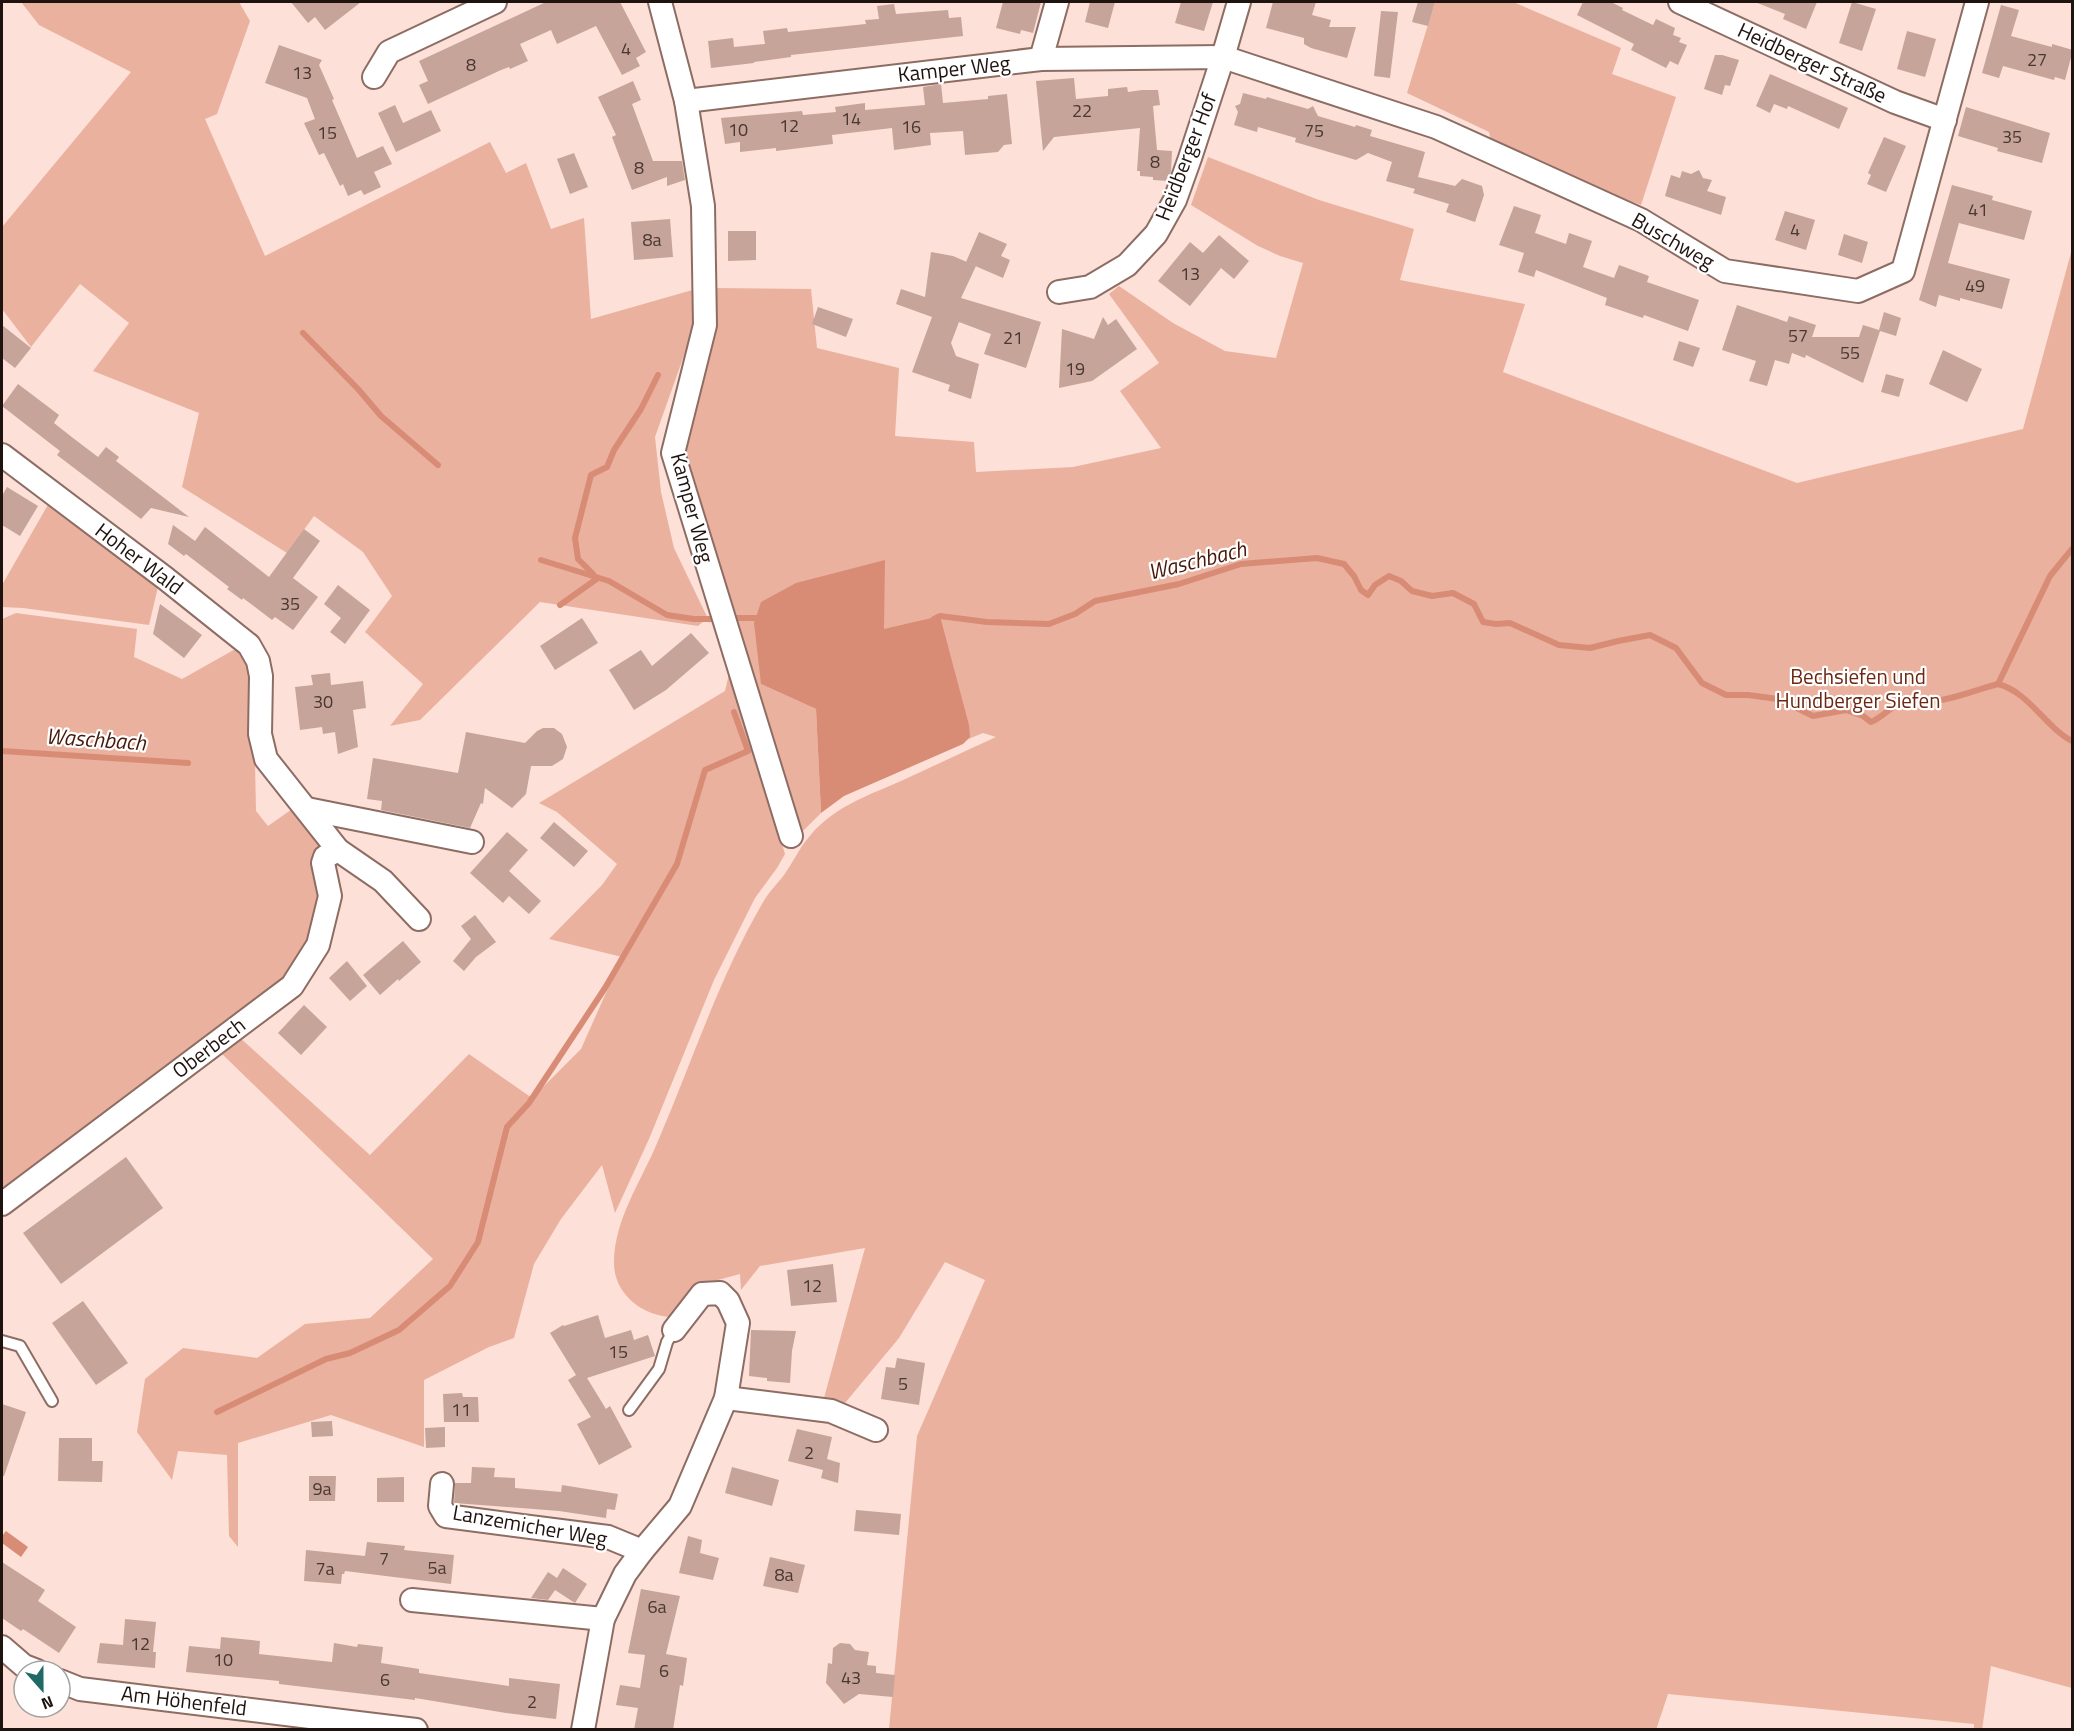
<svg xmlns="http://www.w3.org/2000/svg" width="2074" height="1731" font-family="'Titillium Web',sans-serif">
<rect width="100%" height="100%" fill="#fde0d7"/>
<!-- green -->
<g fill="#ebb19f">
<polygon points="21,2 239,2 250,21 217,114 205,119 265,256 490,142 506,173 526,163 551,229 584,218 591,319 696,289 693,330 655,437 661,492 674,548 710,623 705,620 698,626 540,602 420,720 390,726 423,684 365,632 392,596 363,552 314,516 287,553 182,487 199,413 93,371 129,323 80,284 31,347 2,309 2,227 131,72 39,25"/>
<polygon points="1435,2 1513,2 1621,48 1612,74 1676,97 1641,205 1589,187 1491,141 1489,132 1407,93"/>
<path d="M1208 157 1319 200 1414 229 1400 280 1525 304 1503 372 1797 483 2023 429 2072 249V1688L1991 1666 1982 1730 1974 1729V1724L1668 1694 1656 1730 889 1729 917 1436 985 1280 945 1262 899 1338 845 1403 824 1398 865 1248 760 1266 741 1290 740 1274 714 1281 670 1317C642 1315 614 1294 614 1263 614 1219 642 1180 658 1141 692 1062 719 978 762 904 768 893 777 884 784 875 793 863 799 848 809 837 833 807 867 796 901 781 933 766 964 752 996 737L983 733 966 740 761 684 816 709 821 813 804 830 799 832 678 488 714 288 811 289 817 348 899 368 895 436 974 442 976 472 1073 467 1161 448 1120 391 1159 363 1109 294 1119 286 1173 323 1225 351 1276 358 1303 263 1280 256 1258 246 1191 205Z"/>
<polygon points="49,503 158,587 149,625 23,608 2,607 2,585"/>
<polygon points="16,613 137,629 134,657 182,679 239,647 253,667 256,811 268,826 295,807 324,849 324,882 313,938 294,974 2,1195 2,619"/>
<polygon points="729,674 785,854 777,868 755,898 714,980 649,1139 615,1213 602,1165 561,1219 534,1264 514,1338 489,1347 424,1380 424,1447 331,1415 238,1443 238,1547 229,1536 227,1455 178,1451 172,1480 137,1432 145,1379 183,1348 257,1358 305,1324 370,1318 433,1259 219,1051 238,1036 370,1155 469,1054 532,1098 581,1049 622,957 549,939 602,885 617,864 557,812 539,803 725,691"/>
</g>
<!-- water -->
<g fill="#d88c76">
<polygon points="885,560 884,629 940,616 969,725 970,737 963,744 844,796 821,813 816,709 761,684 754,623 761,602 796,583"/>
<polygon points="6,1531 28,1547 21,1557 2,1543 2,1536"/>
</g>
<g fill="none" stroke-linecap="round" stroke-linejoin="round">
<!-- stream -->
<g stroke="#d88c76" stroke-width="6">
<polyline points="303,333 358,389 381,416 438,465"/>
<polyline points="541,560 609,581 667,615 694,619 720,619"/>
<polyline points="593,574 578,559 575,538 591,475 607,467 614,450 641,409 658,375"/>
<polyline points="560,605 598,578"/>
<polyline points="730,618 762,618"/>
<path d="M934 619 940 616 987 622 1049 624 1075 614 1095 601 1179 584 1241 564 1317 558 1344 564 1354 576 1361 590 1368 595 1375 585 1389 576 1401 581 1412 591 1432 596 1453 593 1474 604 1483 622 1496 624 1510 623 1559 645 1590 648 1618 641 1650 635 1676 648 1702 683 1726 695H1748L1778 699 1813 716 1846 710 1863 716 1871 722C1884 717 1892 704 1907 700 1914 699 1923 702 1930 702 1955 699 1975 690 1998 684 2029 692 2045 727 2072 741"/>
<polyline points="1998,684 2050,576 2072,549"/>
<polyline points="2,751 188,763"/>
<polyline points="217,1412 326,1359 350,1353 399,1330 450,1286 478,1242 507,1127 529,1103 605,988 677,864 705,770 748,751 734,712"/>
</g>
</g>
<!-- building -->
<g fill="#c6a499">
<polygon points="291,2 361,2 325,30 315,17 308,23"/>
<polygon points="546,2 620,2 646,52 636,58 640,66 622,75 596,26 557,44 551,30 520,44 528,61 510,69 509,67 501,70 428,104 419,85 428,81 419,61"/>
<polygon points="1003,2 1041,2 1033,33 1021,30 1020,34 996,28"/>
<polygon points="1090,2 1115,2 1108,28 1085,22"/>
<polygon points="1181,2 1213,2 1204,31 1175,23"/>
<polygon points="1273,2 1316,2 1312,15 1331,20 1329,27 1356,27 1347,58 1311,48 1304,44 1304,38 1266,28"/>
<polygon points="1418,2 1435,2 1428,26 1412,22"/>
<polygon points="1583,2 1611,2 1623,8 1622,10 1653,25 1656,19 1675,28 1673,35 1681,38 1679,42 1687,45 1678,65 1670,61 1666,68 1631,50 1634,44 1577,15"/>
<polygon points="1755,2 1817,2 1806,29 1783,19 1785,14"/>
<polygon points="1852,2 1876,9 1862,51 1839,43"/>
<polygon points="894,4 896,14 948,10 949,18 961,17 963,36 791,55 791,57 754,62 754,63 711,68 708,41 733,38 734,47 765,44 763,31 787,28 788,32 866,24 865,20 879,19 877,6"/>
<polygon points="2001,5 2019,10 2011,36 2052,47 2052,44 2073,50 2065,80 2055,77 2054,80 2003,66 1999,78 1982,73"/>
<polygon points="1381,11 1398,12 1390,78 1374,76"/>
<polygon points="1907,31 1936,39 1925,77 1897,69"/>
<polygon points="279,45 322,60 319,65 334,99 332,100 357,158 383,146 392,164 374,172 381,187 364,195 361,190 348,196 343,184 340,186 324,153 319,155 304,123 315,119 307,98 265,83"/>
<polygon points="1715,55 1722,55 1739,60 1730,86 1725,85 1722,95 1704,89"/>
<polygon points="1770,74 1848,108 1839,129 1788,106 1787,109 1774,104 1770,113 1756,106"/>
<polygon points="1074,78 1076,99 1108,96 1108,89 1127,87 1128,92 1142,90 1158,90 1160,105 1153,106 1157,150 1172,151 1171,171 1168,181 1153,180 1153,177 1140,176 1140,171 1137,171 1140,128 1054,137 1043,151 1036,81"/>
<polygon points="633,81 641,100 632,104 653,161 682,161 685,180 667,186 667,177 632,190 612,137 616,135 598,97"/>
<polygon points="941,84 943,103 988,99 988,96 1007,94 1012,144 1004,145 998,152 965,155 963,131 930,133 931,145 894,150 892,128 832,135 833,144 776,151 776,148 740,152 740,142 725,144 721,118 802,111 803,115 836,112 835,107 865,103 865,110 925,105 923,87"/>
<polygon points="1243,93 1266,99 1267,97 1308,109 1313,106 1318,116 1355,127 1356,125 1372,130 1370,136 1425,152 1418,177 1455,186 1462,179 1482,186 1484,195 1475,222 1446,212 1449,204 1413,193 1415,189 1386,181 1392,162 1368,153 1356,160 1295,142 1296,138 1258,127 1257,132 1234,125 1238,112 1235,106 1240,104"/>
<polygon points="395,105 403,123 431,110 441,131 396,152 378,113"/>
<polygon points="1966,107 2050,133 2042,163 1997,151 1998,148 1958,136"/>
<polygon points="1884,137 1906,146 1886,192 1867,184 1871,175 1868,173"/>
<polygon points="574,153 588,187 570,194 557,159"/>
<polygon points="1699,170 1703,178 1712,180 1707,191 1726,197 1721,215 1665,196 1671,175 1680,178 1682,171 1691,174"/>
<polygon points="1952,185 1993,196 1992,200 2032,211 2024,240 1959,223 1948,263 2010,279 2002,309 1960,298 1960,301 1939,295 1936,307 1919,300"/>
<polygon points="1514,206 1541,215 1535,233 1566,244 1569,233 1592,241 1583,267 1614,278 1619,265 1649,276 1647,282 1699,300 1688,331 1644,315 1643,318 1605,305 1607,298 1536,270 1534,277 1518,272 1524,253 1499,245"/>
<polygon points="1785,211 1815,220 1806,250 1775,240"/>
<polygon points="670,219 673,257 634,260 631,222"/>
<polygon points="728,231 756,231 756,260 728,261"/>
<polygon points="979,232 1007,244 1001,256 1010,260 1003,278 966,262"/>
<polygon points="1844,234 1868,242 1862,263 1838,255"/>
<polygon points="1219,235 1249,261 1234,279 1221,268 1190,306 1158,281 1190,242 1203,253"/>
<polygon points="931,252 953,256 976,266 961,298 1041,322 1026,368 984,354 991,334 959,322 951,343 956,356 979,364 971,399 948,391 950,385 912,372 932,317 896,304 901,289 925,297"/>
<polygon points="1737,305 1787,322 1789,316 1816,325 1812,337 1859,337 1863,325 1879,330 1884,312 1901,318 1896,336 1880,331 1863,383 1806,355 1805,358 1792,353 1789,364 1775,360 1767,386 1749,381 1756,361 1722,350"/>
<polygon points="818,307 853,319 846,337 812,324"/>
<polygon points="1103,317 1108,325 1116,319 1137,349 1092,381 1059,388 1062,329 1094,339"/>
<polygon points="2,325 31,348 15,368 2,358"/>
<polygon points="1679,341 1700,348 1693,367 1673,360"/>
<polygon points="1943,350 1982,369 1967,402 1929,384"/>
<polygon points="1886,374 1904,379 1899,397 1881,392"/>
<polygon points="18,384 59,415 54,423 73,438 98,457 106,447 119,457 116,461 189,517 151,508 141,519 57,455 60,451 2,406"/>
<polygon points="7,487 38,506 20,536 2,525 2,496"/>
<polygon points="173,525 195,541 205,527 269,577 304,529 320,541 293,578 318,597 293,630 275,617 272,620 243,598 242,600 227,589 229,587 186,554 184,556 168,544"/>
<polygon points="338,585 370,610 345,644 330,632 341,618 324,604"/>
<polygon points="160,604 202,635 184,658 153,634"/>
<polygon points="582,618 598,643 555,670 540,646"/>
<polygon points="691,633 709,653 666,690 634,710 609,670 641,650 652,666"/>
<polygon points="330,673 331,685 363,681 366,708 353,710 358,747 338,754 335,732 323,734 322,727 300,730 295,687 313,685 311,675"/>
<polygon points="543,728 554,728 562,734 567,747 563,759 552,766 531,766 526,794 512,808 485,788 483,804 481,803 470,828 381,810 382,801 367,799 373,758 458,773 466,732 525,743 537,731"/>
<polygon points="554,822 588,851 574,867 540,838"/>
<polygon points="507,832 528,850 509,871 541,901 529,914 509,896 503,903 470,873"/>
<polygon points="475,915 496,942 476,957 464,971 453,961 471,939 461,926"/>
<polygon points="403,941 421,962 399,981 398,979 380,995 363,975"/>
<polygon points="347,961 367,986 350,1001 329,978"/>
<polygon points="304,1005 327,1027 301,1055 278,1033"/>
<polygon points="126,1157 163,1208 61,1284 23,1233"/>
<polygon points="833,1264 837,1302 791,1306 787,1270"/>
<polygon points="83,1301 128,1363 96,1385 52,1323"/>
<polygon points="598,1315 605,1338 631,1330 634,1340 648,1335 655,1356 587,1378 606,1409 610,1406 632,1447 599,1465 577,1424 591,1417 568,1380 576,1375 550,1333 563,1325 564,1326"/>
<polygon points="751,1330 796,1331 792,1351 790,1383 767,1381 767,1378 749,1376"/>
<polygon points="897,1358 925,1363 919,1405 881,1399 886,1367 895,1368"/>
<polygon points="462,1393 463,1397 478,1397 479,1422 444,1422 443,1394"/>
<polygon points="2,1404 26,1412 4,1476 2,1476"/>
<polygon points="332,1421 333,1436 312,1437 311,1422"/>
<polygon points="445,1427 445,1447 426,1448 425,1428"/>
<polygon points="797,1429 832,1437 827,1459 840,1463 838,1483 821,1478 823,1470 788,1461"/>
<polygon points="59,1438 92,1438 92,1461 103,1461 102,1482 58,1481"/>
<polygon points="472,1467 495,1468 494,1477 515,1478 515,1488 561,1492 562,1485 618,1494 615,1510 607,1509 606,1518 559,1511 454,1503 455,1483 471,1483"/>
<polygon points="732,1467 779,1480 772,1506 725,1493"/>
<polygon points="309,1476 336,1476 335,1501 309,1501"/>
<polygon points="404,1477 404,1502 377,1502 377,1478"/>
<polygon points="856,1510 901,1514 899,1535 854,1531"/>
<polygon points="688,1536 702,1540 700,1553 719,1558 713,1580 679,1573"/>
<polygon points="367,1542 405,1546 404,1550 454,1555 451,1584 345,1571 344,1574 342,1574 341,1584 304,1581 306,1550 365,1556"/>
<polygon points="770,1557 805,1565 798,1593 763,1586"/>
<polygon points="2,1562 45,1590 38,1601 76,1627 59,1653 23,1629 21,1631 2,1618"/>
<polygon points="563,1568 587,1584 575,1603 555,1590 548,1600 531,1598 548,1572 557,1578"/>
<polygon points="641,1589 680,1596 666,1654 687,1658 683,1686 680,1685 673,1730 634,1730 638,1708 616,1705 620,1685 640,1688 645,1655 628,1653"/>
<polygon points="125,1619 156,1622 153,1652 156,1652 155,1668 97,1663 100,1643 123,1645"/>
<polygon points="221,1637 260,1641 259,1654 332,1662 334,1643 357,1647 358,1644 383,1647 381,1663 419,1669 419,1673 509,1686 509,1678 560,1684 556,1719 506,1713 415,1698 415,1700 279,1684 279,1681 186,1672 189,1646 220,1649"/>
<polygon points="840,1643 850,1644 855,1650 869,1652 867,1665 876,1666 876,1673 895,1675 893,1697 859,1694 844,1704 826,1683 828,1663 832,1664 833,1648"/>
</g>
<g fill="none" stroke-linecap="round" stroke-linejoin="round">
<!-- service casing -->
<g stroke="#8d6d63" stroke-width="14">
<g id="service">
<polyline points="2,1341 20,1346 52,1401"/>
<polyline points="629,1410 659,1369 667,1342 674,1330"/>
</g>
</g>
<!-- minor casing -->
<g stroke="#8d6d63" stroke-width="26">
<g id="minor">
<polyline points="660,2 686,101 703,206 705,325 673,453 791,836"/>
<polyline points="1680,2 1895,102 1945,120"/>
<polyline points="1041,59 1057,2"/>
<polyline points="374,77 389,52 495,2"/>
<polyline points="686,101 1041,59 1223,57 1436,127 1641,220 1725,271 1858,291 1903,271 1977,2"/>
<polyline points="1059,292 1090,287 1127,265 1156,234 1175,200 1190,158 1223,57 1239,2"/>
<polyline points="2,455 165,578 249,645 258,661 261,676 260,734 266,759 338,850 383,881 419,919"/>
<polyline points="307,809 472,842"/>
<polyline points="2,1204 292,986 318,945 330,896 323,863 325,857 338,850"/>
<polyline points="726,1398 831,1411 876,1430"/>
<polyline points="442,1484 440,1506 446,1516 608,1537 642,1551"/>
<polyline points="412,1600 603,1619"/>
<polyline points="2,1647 24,1666 37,1671"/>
<polyline points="60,1681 80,1689 416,1730"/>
<polyline points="583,1730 603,1619 625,1574 642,1551 680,1506 726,1398 738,1323 728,1301 720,1293 702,1294 674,1330"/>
</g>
</g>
<!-- service -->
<use href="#service" stroke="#fff" stroke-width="10"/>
<!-- minor -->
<use href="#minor" stroke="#fff" stroke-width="22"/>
</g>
<g text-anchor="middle" stroke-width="4.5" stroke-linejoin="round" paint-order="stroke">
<!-- number labels -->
<g font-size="18" fill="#493732">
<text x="626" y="55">4</text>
<text x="2037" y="66">27</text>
<text x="471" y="71">8</text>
<text x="302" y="79">13</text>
<text x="1082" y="117">22</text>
<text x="851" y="125">14</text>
<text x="789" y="132">12</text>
<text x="911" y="133">16</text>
<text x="738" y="136">10</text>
<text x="1314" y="137">75</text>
<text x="327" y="139">15</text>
<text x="2012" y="143">35</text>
<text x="1155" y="168">8</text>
<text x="639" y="174">8</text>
<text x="1978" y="216">41</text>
<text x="1795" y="236">4</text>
<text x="652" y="246">8a</text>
<text x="1190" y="280">13</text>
<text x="1975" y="292">49</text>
<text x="1798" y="342">57</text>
<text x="1013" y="344">21</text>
<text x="1850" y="359">55</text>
<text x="1075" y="375">19</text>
<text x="290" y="610">35</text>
<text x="323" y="708">30</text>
<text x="812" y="1292">12</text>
<text x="618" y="1358">15</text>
<text x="903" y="1390">5</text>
<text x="461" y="1416">11</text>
<text x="809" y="1459">2</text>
<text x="322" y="1495">9a</text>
<text x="384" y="1565">7</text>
<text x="437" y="1574">5a</text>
<text x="325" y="1575">7a</text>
<text x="784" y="1581">8a</text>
<text x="657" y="1613">6a</text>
<text x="140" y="1650">12</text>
<text x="223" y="1666">10</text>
<text x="664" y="1677">6</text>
<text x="851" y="1684">43</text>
<text x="385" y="1686">6</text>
<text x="532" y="1708">2</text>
</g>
<!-- street labels -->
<g font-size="21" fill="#1f130f" stroke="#fff">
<text transform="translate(1812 63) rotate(25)" y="7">Heidberger Straße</text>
<text transform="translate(954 69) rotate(-6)" y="7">Kamper Weg</text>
<text transform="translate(1186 157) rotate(-69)" y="7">Heidberger Hof</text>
<text transform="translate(1673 241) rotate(30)" y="7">Buschweg</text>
<text transform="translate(692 508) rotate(75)" y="7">Kamper Weg</text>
<text transform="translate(139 559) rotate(37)" y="7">Hoher Wald</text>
<text transform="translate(209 1048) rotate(-37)" y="7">Oberbech</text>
<text transform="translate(530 1526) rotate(10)" y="7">Lanzemicher Weg</text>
<text transform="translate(184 1701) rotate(7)" y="7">Am Höhenfeld</text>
</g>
<!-- park labels -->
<g font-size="21" fill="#6b2711" stroke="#fff">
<text x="1858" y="684">Bechsiefen und<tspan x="1858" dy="24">Hundberger Siefen</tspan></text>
</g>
<!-- water labels -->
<g font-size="22" font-style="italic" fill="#48190a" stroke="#fff">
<text transform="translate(1197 560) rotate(-14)" y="8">Waschbach</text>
<text transform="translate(96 739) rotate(4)" y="8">Waschbach</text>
</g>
</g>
<!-- border -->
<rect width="2074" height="1731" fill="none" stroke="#1f130f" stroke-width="6"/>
<!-- north arrow -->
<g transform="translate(42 1689) rotate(159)"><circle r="28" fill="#ffffff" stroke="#a5a19f" stroke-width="1.5"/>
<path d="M0-4.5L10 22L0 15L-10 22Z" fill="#206a65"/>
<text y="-9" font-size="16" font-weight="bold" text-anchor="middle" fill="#1f130f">N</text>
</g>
</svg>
